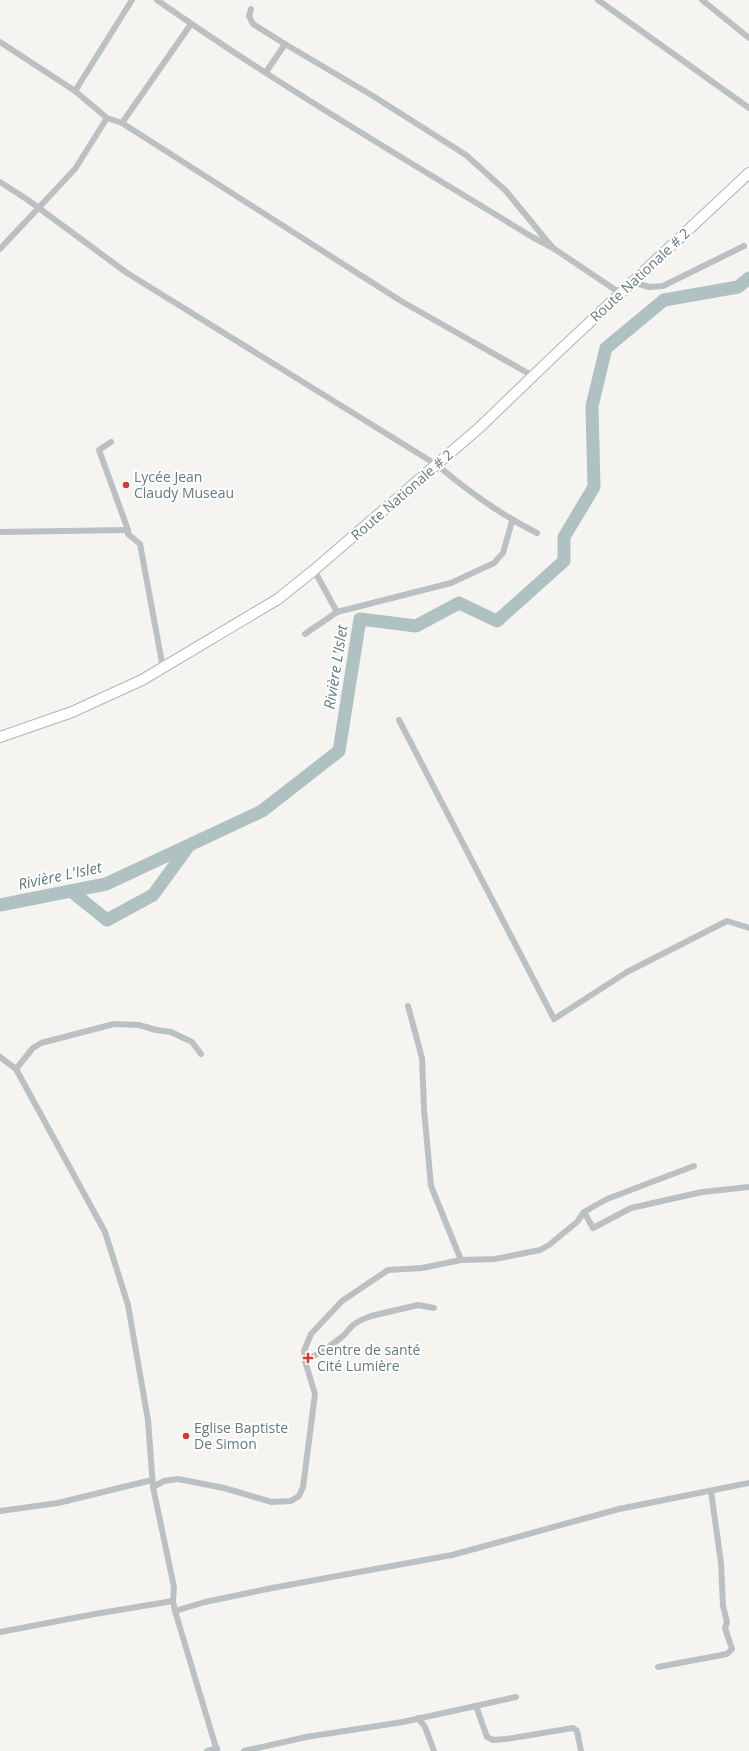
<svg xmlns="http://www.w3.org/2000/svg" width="749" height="1751" font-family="'Open Sans',sans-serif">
<rect width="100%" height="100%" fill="#f5f4f1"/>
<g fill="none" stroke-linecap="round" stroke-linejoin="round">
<!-- river -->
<g stroke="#b0c1c2" stroke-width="13">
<polyline points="71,891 107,920 153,895 188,847"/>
<polyline points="0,905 106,884 262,811 339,751 360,619 416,626 459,603 497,621 564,561 564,537 594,487 592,406 606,348 664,300 738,287 749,278"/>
</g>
<!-- primary casing -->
<g stroke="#afb5b8" stroke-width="12">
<polyline id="primary" points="0,737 72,712 142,680 278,599 314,570 479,428 558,352 749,173"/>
</g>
<!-- street -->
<g stroke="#bbc1c3" stroke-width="6">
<path d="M157 0C278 85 408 161 534 238L553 248 620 293"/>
<polyline points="598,0 749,108"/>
<polyline points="702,0 749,38"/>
<polyline points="251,9 249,16 253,24 285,44"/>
<polyline points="0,42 75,91 107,118 122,123 401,301 533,376"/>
<polyline points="266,72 285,44 373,96 466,155 506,191 552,247"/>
<polyline points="75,91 132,0"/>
<polyline points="122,123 191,24"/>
<path d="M0 182 28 200 127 273 437 465C469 492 499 514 537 533"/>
<polyline points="0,249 75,169 107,118"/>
<polyline points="632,282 649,287 663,286 744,246"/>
<polyline points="111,442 99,450 128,530 128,534 140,544 163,668"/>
<polyline points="0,532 128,530"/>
<polyline points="314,570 337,612"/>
<polyline points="305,634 337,612 451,583 494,563 503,553 512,521"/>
<polyline points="399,720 554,1019 627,972 727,921 749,928"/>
<polyline points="408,1006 422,1058 424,1109 431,1186 461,1260"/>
<polyline points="0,1057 16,1069 105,1232 128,1305 148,1420 153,1487 174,1587 173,1601 175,1611 217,1751"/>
<polyline points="16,1069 33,1048 41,1043 114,1024 139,1025 156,1030 171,1032 192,1042 201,1054"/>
<polyline points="584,1212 593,1228 631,1208 702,1192 749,1187"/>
<polyline points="305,1361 326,1349 343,1336 353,1325 361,1320 371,1316 418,1305 434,1308"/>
<polyline points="153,1487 164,1481 178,1479 224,1488 272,1502 291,1501 299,1496 303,1487 315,1394 305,1361 304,1351 311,1334 342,1301 388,1270 422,1268 461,1260 495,1259 540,1250 549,1245 577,1222 584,1212 607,1199 694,1166"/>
<polyline points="0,1511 58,1503 152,1480"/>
<polyline points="175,1611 205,1602 272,1588 452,1555 619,1509 749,1483"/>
<polyline points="0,1632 95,1614 173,1601"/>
<polyline points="658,1667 727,1654 732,1649 725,1628 727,1622 723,1606 721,1563 711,1491"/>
<polyline points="476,1706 487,1737 493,1740 506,1739 573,1728 577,1731 581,1751"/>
<polyline points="418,1718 425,1727 434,1751"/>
<polyline points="207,1751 217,1748"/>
<polyline points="244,1751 306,1737 403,1722 516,1697"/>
</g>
<!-- primary -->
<use href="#primary" stroke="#fff" stroke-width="10"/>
</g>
<!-- markers -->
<g fill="#d9382e" stroke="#fff" stroke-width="1.5">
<circle cx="126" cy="485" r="4"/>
<path d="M306 1352h4v4h4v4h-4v4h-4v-4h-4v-4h4z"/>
<circle cx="186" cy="1436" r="4"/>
</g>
<g text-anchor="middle" stroke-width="4" stroke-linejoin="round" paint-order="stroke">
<!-- street labels -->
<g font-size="14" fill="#657981" stroke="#fff">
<text transform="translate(640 275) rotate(-43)" y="5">Route Nationale # 2</text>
<text transform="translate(402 495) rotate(-41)" y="5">Route Nationale # 2</text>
</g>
<!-- poi labels -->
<g font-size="14" fill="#657981" stroke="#fff" text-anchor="start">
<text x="134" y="482">Lycée Jean<tspan x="134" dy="16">Claudy Museau</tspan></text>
<text x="317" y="1355">Centre de santé<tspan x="317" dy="16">Cité Lumière</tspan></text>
<text x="194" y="1433">Eglise Baptiste<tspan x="194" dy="16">De Simon</tspan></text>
</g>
<!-- water labels -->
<g font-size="15" font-style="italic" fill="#617b7e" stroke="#fff">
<text transform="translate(336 667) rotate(-81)" y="5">Rivière L'Islet</text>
<text transform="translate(60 876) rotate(-12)" y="5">Rivière L'Islet</text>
</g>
</g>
</svg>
